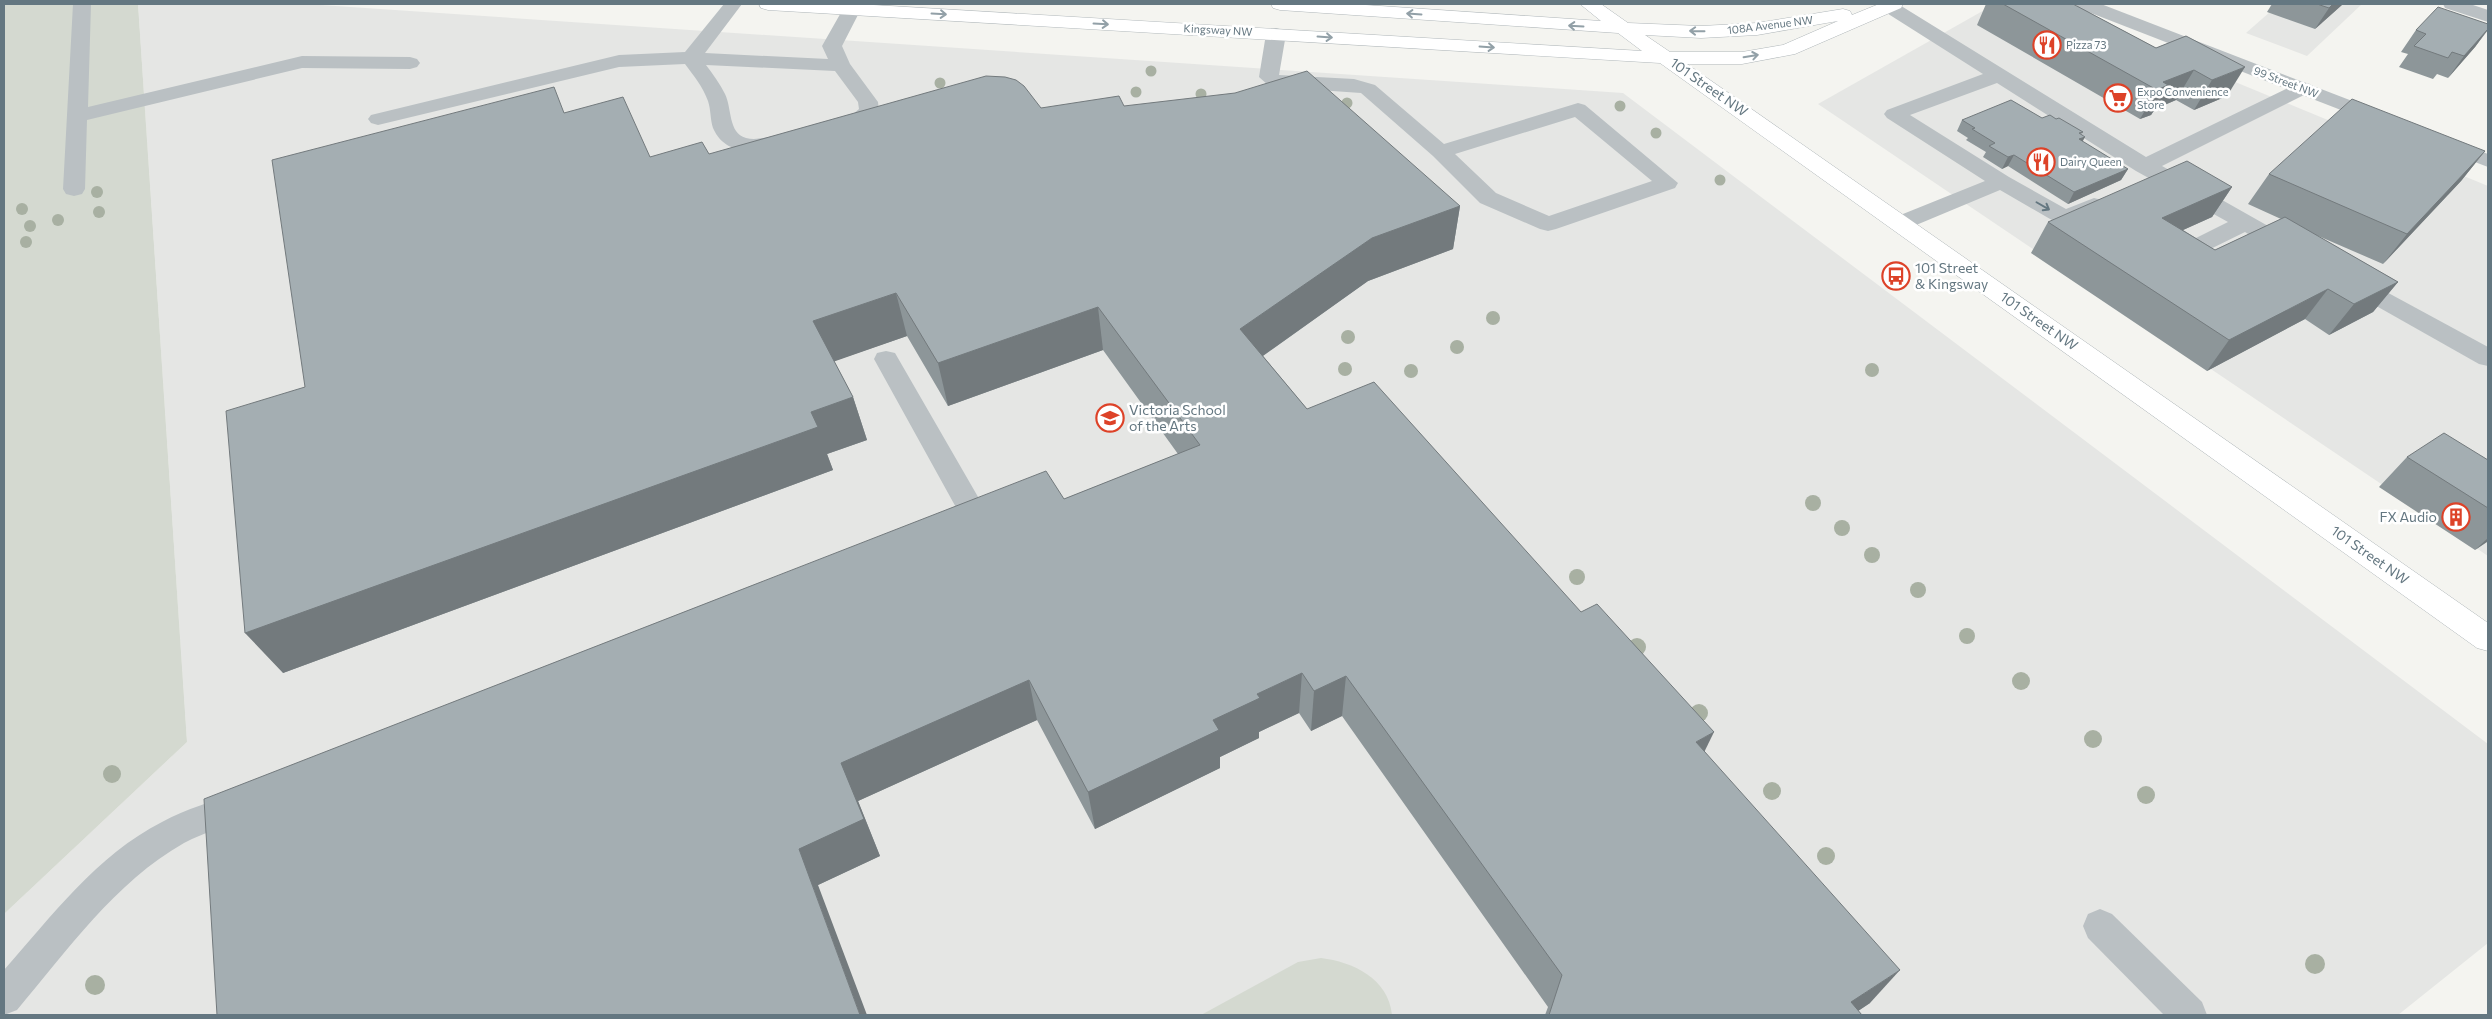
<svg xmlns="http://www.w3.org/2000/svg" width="2492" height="1019" font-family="Commissioner,sans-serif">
<rect width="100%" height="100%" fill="#f4f4f0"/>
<!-- built -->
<g fill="#e5e6e4">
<polygon points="138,4 306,4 1623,93 2488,744 2488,943 2398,1015 4,1015 4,914 187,742"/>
<polygon points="1995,4 2046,4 2488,186 2488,556 1818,104"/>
<polygon points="2279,4 2362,4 2307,56 2246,33"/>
</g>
<!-- green -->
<g fill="#d4d9d0">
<polygon points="4,4 138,4 187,742 4,914"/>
<path d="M1321 958C1353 962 1388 978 1392 1015H1201L1298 962Z"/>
</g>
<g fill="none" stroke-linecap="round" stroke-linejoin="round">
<!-- secondary casing -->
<g stroke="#afb6b9" stroke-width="1">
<path id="secondary" d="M759 4H857L1642 51 1618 33 1280 10 1273 8 1271 4H1351L1601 21 1580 4H1601L1628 23 1701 26 1757 23 1843 9 1850 11 1852 15 1879 4H1903L1901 8 1795 54 1742 64H1687L2488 623V651L2477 648 1660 63 768 10 761 8ZM1838 21 1783 45 1742 52H1670L1645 35 1701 38 1757 35Z"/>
</g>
<!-- service -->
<g fill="#bac0c3" fill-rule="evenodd">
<polygon points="73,4 91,4 88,107 302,56 410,57 417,59 420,63 417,67 410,69 302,68 87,120 85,189 82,194 74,196 66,194 63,189"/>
<path d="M724 4H742L705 53 828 59 822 46 843 9 845 5H859L861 9 842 46 850 64 878 102 879 111C870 125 846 133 830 129L827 125 830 121 852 115 859 109 858 102 835 71 706 65C713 74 720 84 725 94 732 108 728 133 746 138 760 142 772 133 785 137L788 141 785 145C760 152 726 158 713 128 710 119 711 110 708 101 703 87 694 76 685 64L619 67 378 125 371 123 368 119 371 115 619 55 685 52Z"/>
<path d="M1881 4H1898L2146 157 2296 84 2303 82 2310 84 2313 88 2310 92 2162 166 2298 243 2301 248 2298 253C2280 258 2260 241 2245 232L2186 261 2178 263 2170 261 2166 256 2170 251 2228 222 2136 171 1997 83 1910 115 2009 177 2066 209 2094 198 2102 200 2105 205 2102 210 2073 223 2065 225 2057 223 2000 190 1909 228 1901 230 1893 228 1890 223 1893 218 1985 181 1887 118 1884 114 1887 110 1983 74 1882 10 1880 6Z"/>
<path d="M1276 28 1283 30 1286 34 1279 75 1354 79 1375 85 1444 144 1578 103 1585 105 1678 183 1675 188 1556 229 1548 231 1540 229 1480 203 1433 156 1361 93 1275 87 1268 85 1259 77 1266 34 1269 30ZM1575 117 1652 181 1549 216 1496 193 1455 154Z"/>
<polygon points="2349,273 2357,276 2488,347 2488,366 2479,364 2341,286 2337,281 2341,276"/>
<polygon points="886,351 895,353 985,509 989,516 985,523 956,534 946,530 942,523 946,516 958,511 874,359 877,353"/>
<path d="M240 791 252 796 256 806 252 816C229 825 205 832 184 843 115 882 67 951 17 1010L4 1015V970C51 917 97 855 162 822 186 809 214 801 240 791Z"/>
<polygon points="2100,909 2112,914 2202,1002 2207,1015 2164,1015 2088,938 2083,926 2088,914"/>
</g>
<!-- minor -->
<g fill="#bac0c3" fill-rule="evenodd">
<polygon points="2076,4 2101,4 2386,114 2389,118 2386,122 2379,124 2372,122 2078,8"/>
<polygon points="2443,4 2470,4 2488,10 2488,22 2445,8"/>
<polygon points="2445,138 2488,154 2488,167 2438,148 2434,144 2438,140"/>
</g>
<!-- secondary -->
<use href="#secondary" fill="#fff" fill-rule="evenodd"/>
</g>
<!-- trees -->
<g fill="#a8b0a2">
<circle cx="1151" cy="71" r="5.5"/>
<circle cx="940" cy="83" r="5.5"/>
<circle cx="1136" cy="92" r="5.5"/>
<circle cx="1201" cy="94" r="5.5"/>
<circle cx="1347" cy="103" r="5.5"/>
<circle cx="1620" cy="106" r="5.5"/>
<circle cx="1656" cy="133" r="5.5"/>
<circle cx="1720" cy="180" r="5.5"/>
<circle cx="97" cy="192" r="6"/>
<circle cx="22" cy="209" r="6"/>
<circle cx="99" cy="212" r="6"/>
<circle cx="58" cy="220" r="6"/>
<circle cx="30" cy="226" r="6"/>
<circle cx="26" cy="242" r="6"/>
<circle cx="1493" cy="318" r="7"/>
<circle cx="1348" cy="337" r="7"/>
<circle cx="1457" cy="347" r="7"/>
<circle cx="1345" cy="369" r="7"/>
<circle cx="1872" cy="370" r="7"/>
<circle cx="1411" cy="371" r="7"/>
<circle cx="1813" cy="503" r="8"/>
<circle cx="1842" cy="528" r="8"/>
<circle cx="1872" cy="555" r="8"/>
<circle cx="1577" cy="577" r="8"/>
<circle cx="1918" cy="590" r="8"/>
<circle cx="1967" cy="636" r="8"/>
<circle cx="1637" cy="647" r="9"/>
<circle cx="2021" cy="681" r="9"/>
<circle cx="1699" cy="713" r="9"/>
<circle cx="2093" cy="739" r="9"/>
<circle cx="112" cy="774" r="9"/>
<circle cx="1772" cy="791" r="9"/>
<circle cx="2146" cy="795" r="9"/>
<circle cx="1826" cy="856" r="9"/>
<circle cx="2315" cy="964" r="10"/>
<circle cx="95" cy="985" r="10"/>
</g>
<!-- wall -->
<g fill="#8d9699">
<polygon points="1986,4 2073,4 2156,48 2186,36 2227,96 2194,110 2176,100 2155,109 2151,115 2140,119 1977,25"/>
<polygon points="2272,4 2343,4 2315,29 2267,12"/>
<polygon points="2488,24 2488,30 2475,47 2448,78 2437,74 2433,79 2399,67 2408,54 2401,52 2416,30"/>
<polygon points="1124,106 1460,206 1453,249 1368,281 1263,356 1307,409 1704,751 1870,1003 1858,1011 1862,1015 1545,1015 1548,1007 1342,716 1311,731 1299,713 1259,732 1259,738 1220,757 1220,768 1095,829 1037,720 858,801 880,856 818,885 217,1015 1064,499 1178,454 1103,350 948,406 907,336 834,361 853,397 867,440 827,454 833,470 283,673 305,387 565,113 650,157 709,154 1041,108"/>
<polygon points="2042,118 2056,119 2083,132 2081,134 2083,142 2128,169 2121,180 2068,204 2008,166 2002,169 1983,157 1986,152 1966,140 1968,138 1957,131 1962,120"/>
<polygon points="2485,151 2461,181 2383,264 2316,235 2398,282 2373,312 2329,335 2305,319 2207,371 2031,253 2048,222 2232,187 2212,217 2183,230 2215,250 2281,219 2248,204 2269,174"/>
<polygon points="2407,457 2488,460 2488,543 2487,542 2475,550 2379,487"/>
</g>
<!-- shaded-wall -->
<g fill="#737a7d">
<polygon points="2333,4 2343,4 2315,29 2329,8"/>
<polygon points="2488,29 2475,47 2448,78 2464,56"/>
<polygon points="2245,67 2227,96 2194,110 2212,80"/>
<polygon points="2194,70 2176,100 2155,109 2151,115 2140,119 2157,90 2163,82"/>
<polygon points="2085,137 2079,148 2079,139"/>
<polygon points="2485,151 2461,181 2383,264 2407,234"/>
<polygon points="2014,155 2008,166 2002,169 2008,157"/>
<polygon points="2128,169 2121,180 2068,204 2074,192"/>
<polygon points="2232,187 2212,217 2143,248 2162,218"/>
<polygon points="1460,206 1453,249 1368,281 1240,372 1240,329 1372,238"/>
<polygon points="2398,282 2373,312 2329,335 2354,304"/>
<polygon points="2328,289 2305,319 2207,371 2229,340"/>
<polygon points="896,293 907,336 827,364 813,321"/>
<polygon points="1098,307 1103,350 948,406 938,363"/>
<polygon points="853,397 867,440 827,454 833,470 283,673 245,633 811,412"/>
<polygon points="2488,538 2488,541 2475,550"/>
<polygon points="1302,673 1299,713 1259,732 1259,738 1220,757 1220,768 1095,829 1088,792 1213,720 1257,694"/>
<polygon points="1346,676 1342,716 1311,731 1314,691"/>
<polygon points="1029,680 1037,720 858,801 880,856 818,885 867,1015 860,1015 799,849 841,763"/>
<polygon points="1714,732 1695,771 1696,742"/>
<polygon points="1900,970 1870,1003 1852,1015 1851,1002"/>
</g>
<!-- building -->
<g fill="#a4aeb2" stroke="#737a7d">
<polygon points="2003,4 2073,4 2156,48 2186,36 2245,67 2212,80 2194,70 2163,82 2168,85 2157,90"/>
<polygon points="2317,4 2333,4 2329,8"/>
<polygon points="2438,7 2488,24 2488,29 2464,56 2452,52 2448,58 2414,46 2426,34 2416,30"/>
<polygon points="1307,71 1460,206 1372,238 1240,329 1307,409 1374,382 1581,612 1597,604 1714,732 1696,742 1900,970 1851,1002 1862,1015 1549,1015 1562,975 1346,676 1314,691 1302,673 1257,694 1260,698 1213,720 1219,730 1088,792 1029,680 841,763 864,819 799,849 860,1015 217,1015 204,799 1046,471 1064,499 1200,445 1098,307 938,363 896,293 813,321 853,397 811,412 818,427 245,633 226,411 305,387 272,160 554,87 564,113 623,97 650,157 702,142 709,154 986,76 1005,77 1016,80 1024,86 1041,108 1119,96 1124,106 1235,93"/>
<polygon points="2352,99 2485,151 2407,234 2269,174"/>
<polygon points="2011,100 2042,118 2050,115 2056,119 2059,118 2083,132 2079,133 2085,137 2079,139 2128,169 2074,192 2014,155 2008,157 1989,146 1995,143 1972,129 1975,128 1962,120"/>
<polygon points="2187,161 2232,187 2162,218 2215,250 2285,217 2398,282 2354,304 2328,289 2229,340 2048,222"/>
<polygon points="2444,433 2488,460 2488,508 2407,457"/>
</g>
<!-- one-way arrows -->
<defs><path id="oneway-shaft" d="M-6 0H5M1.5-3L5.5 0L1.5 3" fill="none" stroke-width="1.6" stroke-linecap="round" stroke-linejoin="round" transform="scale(1.25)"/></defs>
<g stroke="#92a0a7">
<use href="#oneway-shaft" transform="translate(939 14) rotate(3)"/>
<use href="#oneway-shaft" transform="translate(1414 14) rotate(-176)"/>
<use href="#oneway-shaft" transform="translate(1101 24) rotate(3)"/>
<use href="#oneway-shaft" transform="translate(1576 26) rotate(-177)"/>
<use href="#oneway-shaft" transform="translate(1697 31) rotate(-179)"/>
<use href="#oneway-shaft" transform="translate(1325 37) rotate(4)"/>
<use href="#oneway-shaft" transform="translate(1487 47) rotate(4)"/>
<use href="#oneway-shaft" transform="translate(1751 56) rotate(-9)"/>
</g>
<use stroke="#647781" href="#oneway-shaft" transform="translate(2043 206) rotate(30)"/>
<!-- icons -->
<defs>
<g id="restaurant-ring" transform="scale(1.4375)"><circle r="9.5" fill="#fff" stroke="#dd4228" stroke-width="1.5"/><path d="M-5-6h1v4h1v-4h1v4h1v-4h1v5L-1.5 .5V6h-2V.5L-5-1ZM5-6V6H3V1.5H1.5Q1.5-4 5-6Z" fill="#dd4228"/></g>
<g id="supermarket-ring" transform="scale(1.4375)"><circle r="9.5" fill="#fff" stroke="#dd4228" stroke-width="1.5"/><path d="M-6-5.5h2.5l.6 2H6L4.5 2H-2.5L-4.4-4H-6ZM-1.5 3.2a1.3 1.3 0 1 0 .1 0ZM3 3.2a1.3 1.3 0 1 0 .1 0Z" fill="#dd4228"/></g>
<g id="bus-ring" transform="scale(1.4375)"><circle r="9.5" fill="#fff" stroke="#dd4228" stroke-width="1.5"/><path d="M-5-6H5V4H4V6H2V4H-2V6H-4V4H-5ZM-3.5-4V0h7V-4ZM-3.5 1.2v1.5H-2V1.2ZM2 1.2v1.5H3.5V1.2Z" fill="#dd4228"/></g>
<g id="school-ring" transform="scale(1.4375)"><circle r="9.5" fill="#fff" stroke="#dd4228" stroke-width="1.5"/><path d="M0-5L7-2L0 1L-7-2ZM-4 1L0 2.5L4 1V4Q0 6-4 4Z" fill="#dd4228"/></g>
<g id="building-ring" transform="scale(1.4375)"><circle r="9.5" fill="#fff" stroke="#dd4228" stroke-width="1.5"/><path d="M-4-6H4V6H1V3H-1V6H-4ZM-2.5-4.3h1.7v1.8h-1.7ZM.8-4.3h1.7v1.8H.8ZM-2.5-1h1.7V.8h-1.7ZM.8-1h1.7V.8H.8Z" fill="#dd4228"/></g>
</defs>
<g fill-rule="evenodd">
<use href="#restaurant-ring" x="2047" y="45"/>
<use href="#supermarket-ring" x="2118" y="98"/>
<use href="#restaurant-ring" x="2041" y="162"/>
<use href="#bus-ring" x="1896" y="276"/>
<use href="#school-ring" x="1110" y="418"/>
<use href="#building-ring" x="2456" y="517"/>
</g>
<g text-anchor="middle" stroke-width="5" stroke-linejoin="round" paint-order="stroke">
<!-- far-street labels -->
<g font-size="11" fill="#647781" stroke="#fff">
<text transform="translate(1770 25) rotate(-7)" y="4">108A Avenue NW</text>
<text transform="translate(1218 30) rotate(3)" y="4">Kingsway NW</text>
<text transform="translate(2286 82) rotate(21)" y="4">99 Street NW</text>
</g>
<!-- far-poi labels -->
<g font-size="11" fill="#647781" stroke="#fff" text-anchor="start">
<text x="2066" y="49">Pizza 73</text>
<text x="2137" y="96">Expo Convenience<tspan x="2137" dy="13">Store</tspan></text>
<text x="2060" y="166">Dairy Queen</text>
</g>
<!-- street labels -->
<g font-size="14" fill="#647781" stroke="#fff">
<text transform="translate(1709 87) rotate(35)" y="5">101 Street NW</text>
<text transform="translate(2039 321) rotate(35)" y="5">101 Street NW</text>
<text transform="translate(2370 555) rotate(35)" y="5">101 Street NW</text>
</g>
<!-- poi labels -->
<g font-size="14" fill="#647781" stroke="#fff" text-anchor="start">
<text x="1915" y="273">101 Street<tspan x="1915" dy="16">&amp; Kingsway</tspan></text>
<text x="1129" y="415">Victoria School<tspan x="1129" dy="16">of the Arts</tspan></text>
<text x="2437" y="522" text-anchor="end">FX Audio</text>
</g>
</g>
<!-- border -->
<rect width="2492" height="1019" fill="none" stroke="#647781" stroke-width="10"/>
</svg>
